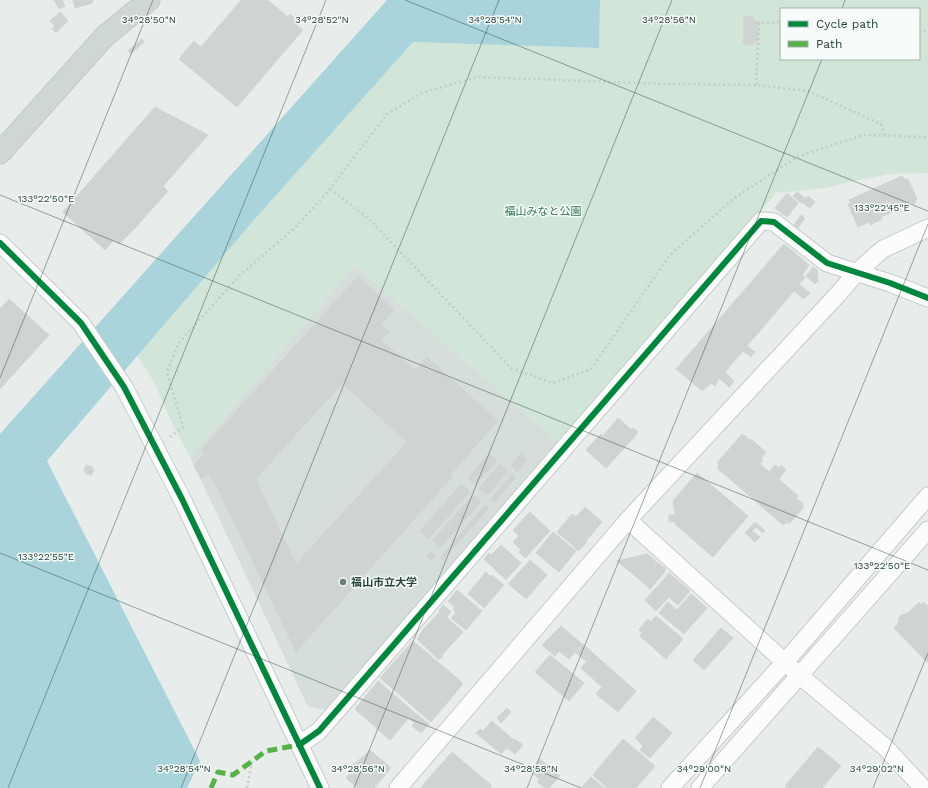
<svg xmlns="http://www.w3.org/2000/svg" width="928" height="788" font-family="'Work Sans','Noto Sans JP',sans-serif">
<rect width="100%" height="100%" fill="#e8edeb"/>
<!-- built -->
<polygon fill="#d6dedb" points="355,265 559,443 326,710 308,707 190,457"/>
<!-- green -->
<path fill="#d1e6d8" fill-rule="evenodd" d="M600 0H928V173L892 174 853 181 826 188 776 193 559 443 355 265 190 457 172 423 154 382 137 355 254 220 413 42 599 48ZM781 9H919V59H781Z"/>
<!-- water -->
<polygon fill="#a9d4db" points="387,0 600,0 599,48 413,42 254,220 47,461 200,761 187,788 0,788 0,434"/>
<!-- building -->
<g fill="#cfd4d2" stroke="#d1d6d4">
<polygon points="54,0 62,0 65,6 59,9"/>
<polygon points="73,0 94,0 92,1 92,3 75,8"/>
<polygon points="241,0 268,0 288,17 290,14 296,20 294,23 303,30 237,107 179,59 194,41 201,47"/>
<polygon points="60,12 68,21 56,33 52,29 55,26 50,21"/>
<polygon points="744,16 754,17 754,21 759,21 758,42 753,42 753,45 743,44"/>
<polygon points="142,39 144,42 131,54 128,51"/>
<polygon points="155,107 208,135 163,186 168,191 135,228 119,244 114,240 105,250 63,212"/>
<polygon points="902,176 904,179 908,179 917,199 915,200 916,202 913,204 912,202 900,207 901,211 896,213 895,211 881,217 882,219 870,225 869,222 858,227 848,204 851,203 849,200"/>
<polygon points="797,192 805,198 801,203 793,196"/>
<polygon points="787,193 798,203 787,217 775,208"/>
<polygon points="808,196 815,202 810,208 802,202"/>
<polygon points="801,215 805,218 798,228 794,225"/>
<polygon points="784,244 809,265 802,275 805,278 799,284 810,293 804,299 794,291 747,346 755,352 751,357 743,351 725,372 734,381 729,387 719,378 715,386 711,383 702,391 676,369"/>
<polygon points="813,267 817,270 818,281 815,284 806,276"/>
<polygon points="358,276 394,310 381,325 389,332 251,484 244,478 238,485 227,475 213,481 209,474 201,478 194,466 205,453 201,450"/>
<polygon points="9,299 49,335 0,389 0,309"/>
<polygon points="381,340 415,370 427,357 498,421 451,474 453,476 296,652 214,481 227,475 238,485 244,478 251,484 256,479 296,564 407,442 342,383"/>
<polygon points="618,418 632,430 633,428 637,431 637,434 606,468 586,450 601,434 603,436"/>
<polygon points="742,434 744,436 745,435 749,440 751,439 766,452 761,459 763,460 760,464 769,472 775,465 779,468 781,465 786,470 779,479 798,496 796,498 803,504 802,506 804,507 790,523 786,523 783,525 717,468 719,465 717,463"/>
<polygon points="521,453 527,459 517,472 511,465"/>
<polygon points="489,454 497,461 475,485 468,478"/>
<polygon points="500,464 508,471 487,495 479,488"/>
<polygon points="86,465 92,467 94,471 91,475 86,474 84,470"/>
<polygon points="697,473 748,516 713,557 675,524 675,521 669,522 669,515 675,515 673,501"/>
<polygon points="512,474 516,478 494,502 491,499"/>
<polygon points="461,484 470,492 429,538 420,531"/>
<polygon points="473,495 481,502 440,548 432,541"/>
<polygon points="485,505 489,508 443,560 440,557"/>
<polygon points="585,507 602,522 586,541 578,533 570,543 557,532 572,514 576,517"/>
<polygon points="530,512 550,531 525,558 519,552 521,550 513,542 519,536 513,530"/>
<polygon points="755,522 765,531 763,533 756,527 752,531 760,537 755,542 745,533"/>
<polygon points="553,532 576,551 559,572 536,553"/>
<polygon points="578,533 587,542 578,551 570,543"/>
<polygon points="501,545 521,563 506,580 484,559 489,553 491,555"/>
<polygon points="431,551 436,556 431,561 426,556"/>
<polygon points="647,554 656,561 640,580 617,561"/>
<polygon points="530,560 547,575 526,599 508,584"/>
<polygon points="657,562 666,569 664,571 665,572 650,589 640,580 654,563 655,565"/>
<polygon points="486,572 491,577 492,575 504,585 484,608 468,594"/>
<polygon points="669,573 690,591 678,605 657,587"/>
<polygon points="657,587 669,597 656,611 645,600"/>
<polygon points="457,590 482,611 466,630 451,618 456,612 453,610 455,607 448,601"/>
<polygon points="691,594 707,608 684,634 659,613 668,602 677,610"/>
<polygon points="919,602 921,605 924,602 928,606 928,663 894,628 899,622 898,620 901,615 908,613"/>
<polygon points="443,605 451,612 447,617 439,610"/>
<polygon points="440,611 463,632 442,655 419,635"/>
<polygon points="656,616 683,639 666,659 640,636 642,633 639,630 648,619 651,622"/>
<polygon points="561,626 582,644 569,659 559,651 555,656 542,645"/>
<polygon points="721,628 733,638 704,670 693,660"/>
<polygon points="420,636 443,656 439,660 417,639"/>
<polygon points="413,641 426,652 393,689 380,678"/>
<polygon points="583,644 594,654 587,662 576,653"/>
<polygon points="426,652 458,679 425,717 393,689"/>
<polygon points="594,654 636,691 618,712 596,694 602,687 581,668"/>
<polygon points="550,655 584,683 569,701 535,672"/>
<polygon points="458,679 463,684 431,722 425,717"/>
<polygon points="378,681 414,712 390,740 355,709"/>
<polygon points="507,708 511,712 501,723 497,718"/>
<polygon points="414,712 429,724 421,733 412,726 415,723 408,718"/>
<polygon points="653,717 672,733 650,758 640,750 643,746 635,738"/>
<polygon points="492,721 514,740 501,754 476,733 480,729 483,731"/>
<polygon points="515,739 523,745 515,754 507,748"/>
<polygon points="623,739 655,766 636,788 607,788 593,775"/>
<polygon points="818,747 841,766 822,788 787,788 785,786"/>
<polygon points="370,750 391,768 374,788 357,788 346,778 354,768 352,766"/>
<polygon points="452,752 471,768 463,777 461,776 450,788 440,788 429,778"/>
<polygon points="540,759 550,767 539,779 530,771"/>
<polygon points="550,767 560,776 549,788 545,788 537,782"/>
<polygon points="471,768 492,786 490,788 450,788 461,776 463,777"/>
<polygon points="591,777 604,788 581,788"/>
<polygon points="429,778 440,788 421,788"/>
</g>
<g fill="none" stroke-linecap="round" stroke-linejoin="round">
<!-- minor casing -->
<g stroke="#c5cac8" stroke-width="19">
<g id="minor">
<polyline points="0,243 81,323 124,387 182,499 320,788"/>
<polyline points="628,520 799,675 885,747 923,788"/>
<polyline points="299,745 319,731 761,221 774,222 827,263 890,283 928,298"/>
<polyline points="398,788 628,520 840,292 856,273 883,249 928,228"/>
<polyline points="670,788 785,662 928,496"/>
<polyline points="700,788 928,530"/>
</g>
</g>
<!-- major casing -->
<g stroke="#c3ccc9" stroke-width="23">
<polyline id="major" points="0,153 105,36 149,0"/>
</g>
<!-- path -->
<g stroke="#c3ccca" stroke-width="2.5" stroke-dasharray="2 3" stroke-linecap="butt">
<polyline points="919,32 928,31"/>
<polyline points="756,85 759,23 781,22"/>
<polyline points="330,189 370,220 511,368 553,383 591,369 670,255 733,199 797,157 863,135 928,137"/>
<polyline points="170,437 183,427 167,372 178,344 239,276 297,226 330,189 387,114 422,93 478,77 667,84 756,85 808,91 881,124 885,136"/>
<polyline points="247,788 252,761"/>
</g>
<!-- minor -->
<use href="#minor" stroke="#fcfcfc" stroke-width="17"/>
<!-- major -->
<use href="#major" stroke="#cfd7d5" stroke-width="21"/>
<!-- quiet -->
<polyline stroke="#55b346" stroke-width="5" stroke-dasharray="10 5" stroke-linecap="butt" points="211,788 218,772 233,775 266,751 299,745"/>
<!-- cycleway casing -->
<g stroke="#f7fbf9" stroke-width="8">
<g id="cycleway">
<polyline points="0,243 81,323 124,387 182,499 320,788"/>
<polyline points="299,745 319,731 761,221 774,222 827,263 890,283 928,298"/>
</g>
</g>
<!-- cycleway -->
<use href="#cycleway" stroke="#00873e" stroke-width="6"/>
</g>
<!-- ticks -->
<path fill="none" stroke="#24423a" stroke-width="1" stroke-opacity="0.45" d="M405 0 928 211M842 9 845 0M0 195 928 570M0 378 153 0M0 553 581 788M8 788 326 0M181 788 499 0M354 788 672 0M527 788 822 59M700 788 928 224M873 788 928 653"/>
<!-- markers -->
<circle fill="#697e78" stroke="#f7fbf9" stroke-width="1.5" cx="343" cy="582" r="4"/>
<g text-anchor="middle" stroke-width="3" stroke-linejoin="round" paint-order="stroke">
<!-- park labels -->
<g font-size="11" fill="#2d7a4b" stroke="#f7fbf9">
<text x="543" y="215">福山みなと公園</text>
</g>
<!-- poi labels -->
<g font-size="11" font-weight="bold" fill="#24423a" stroke="#f7fbf9" text-anchor="start">
<text x="351" y="586">福山市立大学</text>
</g>
</g>
<g font-size="10" text-anchor="middle" fill="#24423a" stroke="#f7fbf9" stroke-width="3" stroke-linejoin="round" paint-order="stroke">
<text x="322" y="23">34°28'52"N</text>
<text x="495" y="23">34°28'54"N</text>
<text x="669" y="23">34°28'56"N</text>
<text x="149" y="23">34°28'50"N</text>
<text x="46" y="202">133°22'50"E</text>
<text x="882" y="211">133°22'45"E</text>
<text x="46" y="560">133°22'55"E</text>
<text x="882" y="569">133°22'50"E</text>
<text x="184" y="772">34°28'54"N</text>
<text x="358" y="772">34°28'56"N</text>
<text x="531" y="772">34°28'58"N</text>
<text x="704" y="772">34°29'00"N</text>
<text x="877" y="772">34°29'02"N</text>
</g>
<!-- legend -->
<rect x="780" y="8" width="140" height="52" fill="#f7fbf9" stroke="#a3b1ad"/>
<rect x="788" y="21" width="20" height="6" fill="#00873e" stroke="#a3b1ad"/>
<text x="816" y="28" font-size="12" fill="#24423a">Cycle path</text>
<rect x="788" y="41" width="20" height="6" fill="#55b346" stroke="#a3b1ad"/>
<text x="816" y="48" font-size="12" fill="#24423a">Path</text>
</svg>
